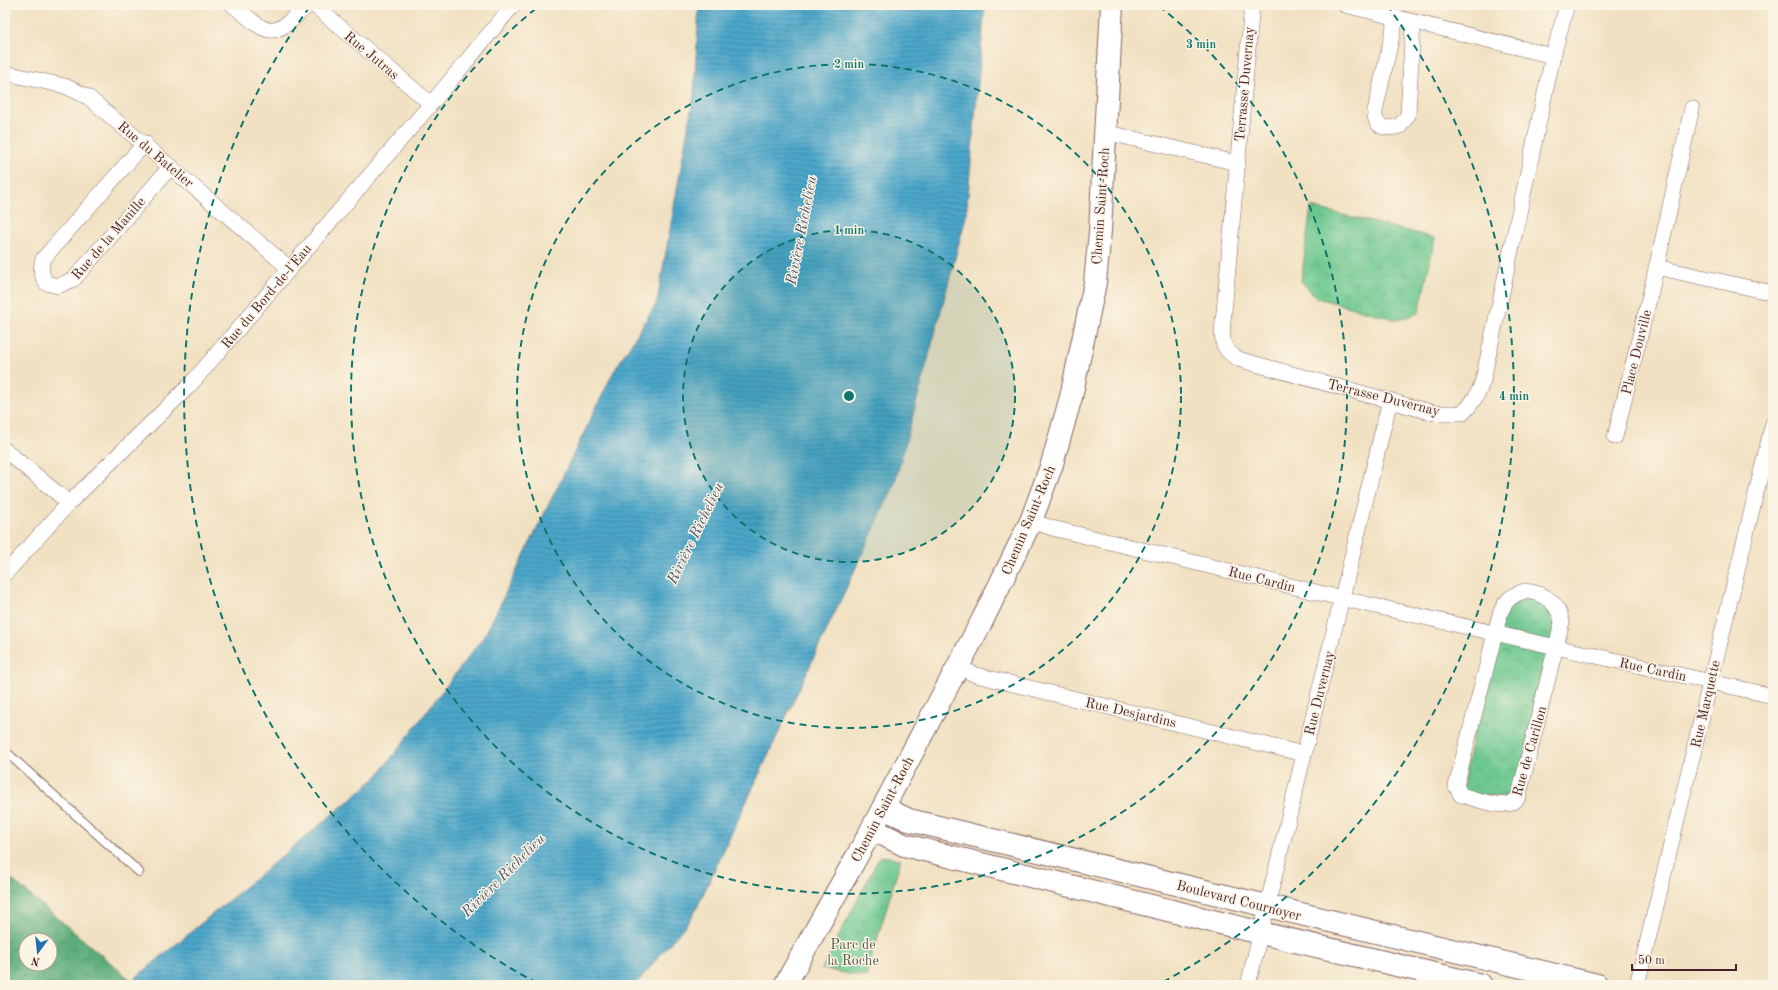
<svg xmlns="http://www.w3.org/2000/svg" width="1778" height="990" font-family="'Old Standard TT',serif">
<defs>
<pattern id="forest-crowns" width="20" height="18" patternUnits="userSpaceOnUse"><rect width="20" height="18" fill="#5aac7a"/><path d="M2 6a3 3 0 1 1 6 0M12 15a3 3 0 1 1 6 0" fill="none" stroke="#4c8b64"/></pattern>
<pattern id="park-crowns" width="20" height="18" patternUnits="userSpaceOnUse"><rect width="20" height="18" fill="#6dc890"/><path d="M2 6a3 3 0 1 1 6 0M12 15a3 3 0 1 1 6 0" fill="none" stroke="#60ab7c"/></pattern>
<pattern id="water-rules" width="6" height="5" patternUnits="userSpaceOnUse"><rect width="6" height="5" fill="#4ca7ca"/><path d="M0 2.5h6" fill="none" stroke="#4187a4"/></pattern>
</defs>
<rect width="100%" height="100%" fill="#fcf5e5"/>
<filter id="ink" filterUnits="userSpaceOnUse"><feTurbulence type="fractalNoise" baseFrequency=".025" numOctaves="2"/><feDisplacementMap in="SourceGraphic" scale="8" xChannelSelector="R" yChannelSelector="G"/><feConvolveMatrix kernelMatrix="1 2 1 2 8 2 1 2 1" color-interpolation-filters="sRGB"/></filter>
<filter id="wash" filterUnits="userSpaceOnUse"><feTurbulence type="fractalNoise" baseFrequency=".012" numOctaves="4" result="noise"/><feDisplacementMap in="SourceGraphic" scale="16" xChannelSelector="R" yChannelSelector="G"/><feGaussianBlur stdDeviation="0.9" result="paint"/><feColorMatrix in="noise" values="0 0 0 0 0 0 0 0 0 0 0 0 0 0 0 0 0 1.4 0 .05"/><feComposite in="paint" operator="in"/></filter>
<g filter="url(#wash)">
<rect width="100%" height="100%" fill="#f1e1c2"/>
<!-- forest -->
<path fill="url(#forest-crowns)" stroke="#526652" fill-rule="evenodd" d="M5 874 137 985H5ZM26 940H50V964H26Z"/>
<!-- park -->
<g fill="url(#park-crowns)" stroke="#5c745e">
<polygon points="1311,207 1435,238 1419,313 1398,320 1317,298 1301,281"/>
<polygon points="1525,591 1560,615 1514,797 1461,795 1498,608"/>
<polygon points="880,856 901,859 866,977 822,969"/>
</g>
<!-- water -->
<polygon fill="url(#water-rules)" stroke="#4b637a" points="699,5 985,5 966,217 894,486 693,916 635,985 127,985 376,778 485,635 613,373 657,302 694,94"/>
</g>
<g filter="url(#ink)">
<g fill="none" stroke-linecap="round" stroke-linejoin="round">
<!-- lane casing -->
<g stroke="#846360" stroke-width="10">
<polyline id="lane" points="5,751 139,872"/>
</g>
<!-- street casing -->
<g stroke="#846360" stroke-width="16">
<g id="street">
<path d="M233 5C271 37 271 40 308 5"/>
<polyline points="314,5 431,104"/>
<path d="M1252 5 1223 322C1221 342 1222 351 1241 360L1434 413H1463C1473 403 1479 394 1483 380L1553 56 1567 5"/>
<polyline points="1345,5 1553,56"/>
<path d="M1396 18 1375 111C1374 128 1386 130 1400 126L1408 115 1413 22"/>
<polyline points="5,73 65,86 88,97 289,268"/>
<polyline points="1105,132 1237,163"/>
<path d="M145 143 43 259C40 269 41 274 46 283L58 286 74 279 171 166"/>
<polyline points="1656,267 1773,293"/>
<polyline points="1615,437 1652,287 1692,108"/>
<polyline points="5,450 69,503"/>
<polyline points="1031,521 1052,528 1357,602 1773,696"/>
<polyline points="5,574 69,503 190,385 431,104 513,5"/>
<path d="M1525 591C1544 593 1558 602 1562 622L1519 795C1512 814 1476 799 1461 795L1456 786 1500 614C1505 601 1511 595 1525 591Z"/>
<polyline points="958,667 976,675 1304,754"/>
<polyline points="1248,985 1390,400"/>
<polyline points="1637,985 1773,423"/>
</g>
</g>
<!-- secondary casing -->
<g stroke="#846360" stroke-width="24">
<g id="secondary">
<polyline points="883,808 909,820 1597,985"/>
<polyline points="872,829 904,845 1261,933 1481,985"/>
<polyline points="785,985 866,840 982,621 1031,521 1052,464 1071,397 1095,283 1100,231 1112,5"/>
</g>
</g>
<!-- lane -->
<use href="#lane" stroke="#fff" stroke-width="8"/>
<!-- street -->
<use href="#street" stroke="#fff" stroke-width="15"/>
<!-- secondary -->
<use href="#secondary" stroke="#fff" stroke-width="22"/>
</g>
</g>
<!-- distance rings -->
<circle cx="849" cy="396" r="166" fill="#0f766e" fill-opacity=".12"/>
<g fill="none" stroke="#0f766e" stroke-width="2" stroke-dasharray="7 5">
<circle cx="849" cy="396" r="166"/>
<circle cx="849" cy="396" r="332"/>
<path d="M1159 6A498 498 0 1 1 539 6"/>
<path d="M537 983A665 665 0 0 1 311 5M1387 5A665 665 0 0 1 1161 983"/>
</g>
<g text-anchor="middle" stroke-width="3" stroke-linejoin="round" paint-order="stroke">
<!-- street labels -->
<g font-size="14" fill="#4a1f2b" stroke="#fcf5e5">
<text transform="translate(372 55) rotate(40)" y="5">Rue Jutras</text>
<text transform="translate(1244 84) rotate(-85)" y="5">Terrasse Duvernay</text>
<text transform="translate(156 154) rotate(40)" y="5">Rue du Batelier</text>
<text transform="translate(1100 206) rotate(-86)" y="5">Chemin Saint-Roch</text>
<text transform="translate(108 238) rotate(-49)" y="5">Rue de la Manille</text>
<text transform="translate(266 296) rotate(-50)" y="5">Rue du Bord-de-l'Eau</text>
<text transform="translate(1636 352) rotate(-76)" y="5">Place Douville</text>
<text transform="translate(1384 397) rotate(14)" y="5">Terrasse Duvernay</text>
<text transform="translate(1028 520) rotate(-67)" y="5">Chemin Saint-Roch</text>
<text transform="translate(1262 579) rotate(14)" y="5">Rue Cardin</text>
<text transform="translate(1653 669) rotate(12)" y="5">Rue Cardin</text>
<text transform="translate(1319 693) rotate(-76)" y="5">Rue Duvernay</text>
<text transform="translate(1705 704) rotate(-77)" y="5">Rue Marquette</text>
<text transform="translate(1131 712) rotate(13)" y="5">Rue Desjardins</text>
<text transform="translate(1529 751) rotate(-74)" y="5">Rue de Carillon</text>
<text transform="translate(882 809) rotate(-62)" y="5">Chemin Saint-Roch</text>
<text transform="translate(1239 900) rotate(14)" y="5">Boulevard Cournoyer</text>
</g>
<!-- park labels -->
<g font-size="14" fill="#565a4e" stroke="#fcf5e5">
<text x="853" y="949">Parc de<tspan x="853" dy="16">la Roche</tspan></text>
</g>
<!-- water labels -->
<g font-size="15" font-style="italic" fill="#4b556b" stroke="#fcf5e5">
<text transform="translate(801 230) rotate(-79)" y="5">Rivière Richelieu</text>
<text transform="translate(695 533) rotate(-64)" y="5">Rivière Richelieu</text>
<text transform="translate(503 875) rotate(-45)" y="5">Rivière Richelieu</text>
</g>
</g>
<circle cx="849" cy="396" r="6" fill="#0f766e" stroke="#fcf5e5" stroke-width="2"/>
<g font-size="12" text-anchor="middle" font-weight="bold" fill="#0f766e" stroke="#fcf5e5" stroke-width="3" stroke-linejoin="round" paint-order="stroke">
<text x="1201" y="48">3 min</text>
<text x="849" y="68">2 min</text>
<text x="849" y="234">1 min</text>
<text x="1514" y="400">4 min</text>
</g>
<!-- margin -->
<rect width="1778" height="990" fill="none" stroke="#fcf5e5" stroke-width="20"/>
<!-- north arrow -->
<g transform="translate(38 952) rotate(195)"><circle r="19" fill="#fcf5e5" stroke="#b59f9b"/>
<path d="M0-3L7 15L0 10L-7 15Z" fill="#1f6fb2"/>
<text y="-6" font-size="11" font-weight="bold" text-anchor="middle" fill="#4a1f2b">N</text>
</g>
<!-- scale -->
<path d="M1632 964v6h104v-6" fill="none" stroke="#4a1f2b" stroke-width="2"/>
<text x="1638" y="964" font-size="12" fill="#4a1f2b" stroke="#fcf5e5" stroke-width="3" paint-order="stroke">50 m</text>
</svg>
